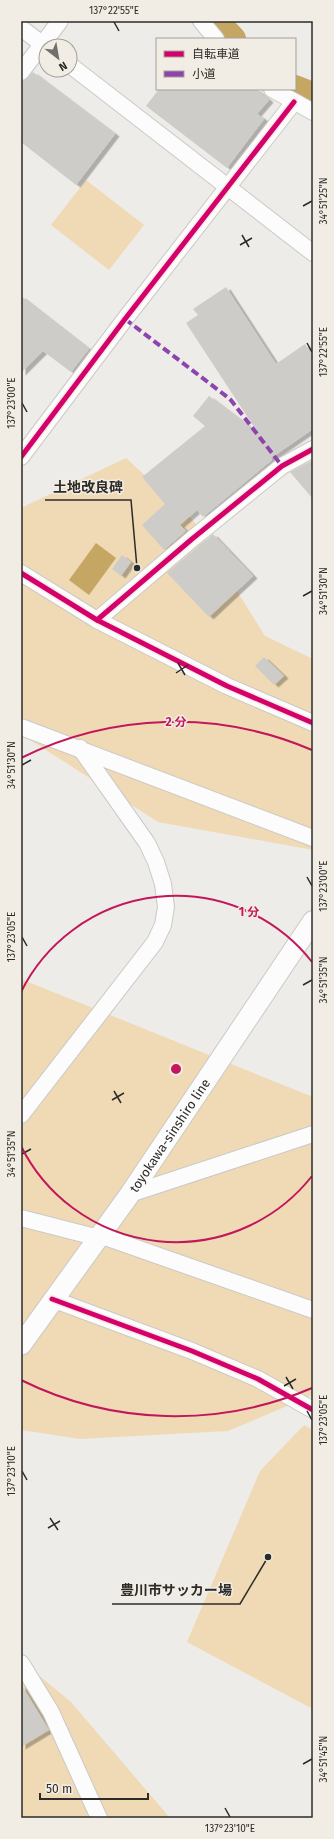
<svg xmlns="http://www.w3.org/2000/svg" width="334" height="1839" font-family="'Fira Sans','Noto Sans JP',sans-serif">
<defs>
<filter id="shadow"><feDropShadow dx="4.5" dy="2.5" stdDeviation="0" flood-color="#0004"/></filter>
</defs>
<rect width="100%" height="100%" fill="#eeece8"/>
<!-- green -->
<g fill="#efdab5">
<polygon points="86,180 144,225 109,270 51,225"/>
<polygon points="126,458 193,520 265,636 313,659 313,850 158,822 21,734 21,508"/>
<polygon points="21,979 313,1097 313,1395 228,1431 80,1439 21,1430"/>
<polygon points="304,1425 313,1430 313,1709 187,1642 260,1471"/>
<polygon points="37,1674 71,1702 170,1818 21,1818 21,1675"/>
</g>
<!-- water -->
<polygon fill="#c5a662" points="96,543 116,558 89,595 69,580"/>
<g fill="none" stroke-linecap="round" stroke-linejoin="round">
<!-- river -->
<g stroke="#c5a662" stroke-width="26">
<polyline points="216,21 233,39"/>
<polyline points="295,88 313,95"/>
</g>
</g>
<!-- building -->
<g fill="#ceccc8" filter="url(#shadow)">
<polygon points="33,72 115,134 76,185 21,142 21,83"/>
<polygon points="159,89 256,89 269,100 257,114 264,119 227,168 146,106"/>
<polygon points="226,287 276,364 305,344 313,356 313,429 271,458 272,460 203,517 197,510 180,525 186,531 164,550 142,525 165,504 142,477 205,426 193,416 209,396 258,433 186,323 198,315 193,309"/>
<polygon points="21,296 89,349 71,372 43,351 21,373"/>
<polygon points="313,460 313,499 290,472"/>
<polygon points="213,534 253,576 209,617 167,573"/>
<polygon points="122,555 131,562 121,576 112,569"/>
<polygon points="264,657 284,676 274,685 255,666"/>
<polygon points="21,1684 49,1730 21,1747"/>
</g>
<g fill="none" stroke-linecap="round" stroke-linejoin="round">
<!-- minor casing -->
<g stroke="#cbc9c6" stroke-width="18">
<g id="minor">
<polyline points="201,21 216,39"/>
<polyline points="21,28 46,47"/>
<polyline points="70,65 313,253"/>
<polyline points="21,72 60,21"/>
<polyline points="272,89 313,112"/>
<polyline points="21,457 125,319 294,102"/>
<polyline points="21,573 97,620 227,686 313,723"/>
<polyline points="97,620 192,539 282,466 313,449"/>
<polyline points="21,727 313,838"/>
<polyline points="21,1115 155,942 163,925 166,907 163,884 156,862 147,843 80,748"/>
<polyline points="130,1194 313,1134"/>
<polyline points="21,1218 99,1238 105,1237 313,1310"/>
<polyline points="52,1299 192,1351 258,1379 313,1410"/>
<polyline points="21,1663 51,1712 99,1818"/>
</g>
</g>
<!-- major casing -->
<g stroke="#cbc9c6" stroke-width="22">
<g id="major">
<path id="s1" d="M21 1345 130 1194 313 921"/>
</g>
</g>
<!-- minor -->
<use href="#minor" stroke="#fcfcfc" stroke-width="16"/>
<!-- major -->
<use href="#major" stroke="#fcfcfc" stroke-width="20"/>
<!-- quiet -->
<polyline stroke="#8e44ad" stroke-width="4" stroke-dasharray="8 4" stroke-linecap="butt" points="125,319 230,399 282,466"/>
<!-- cycleway casing -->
<g stroke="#f2ede4" stroke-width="8">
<g id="cycleway">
<polyline points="21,457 125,319 294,102"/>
<polyline points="21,573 97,620 227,686 313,723"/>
<polyline points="97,620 192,539 282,466 313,449"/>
<polyline points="52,1299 192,1351 258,1379 313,1410"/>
</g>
</g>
<!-- cycleway -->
<use href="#cycleway" stroke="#d6006c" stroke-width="5"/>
</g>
<!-- ticks -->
<path fill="none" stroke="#2d2b28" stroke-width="1.5" d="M114 22 119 31M303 206 312 201M242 235 249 247M240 245 252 238M307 343 312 352M22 403 27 412M303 596 312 591M178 663 185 675M176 673 188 665M22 765 31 760M307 877 312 886M22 937 27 946M303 985 312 980M114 1091 121 1103M112 1100 124 1093M22 1154 31 1149M286 1377 293 1389M284 1386 296 1379M307 1411 312 1420M22 1471 27 1480M50 1518 58 1530M48 1528 60 1521M303 1764 312 1759M225 1808 230 1817"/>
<!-- distance rings -->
<g fill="none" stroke="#c2185b" stroke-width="2">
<path d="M312 1176A173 173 0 0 1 21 1146M21 992A173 173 0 0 1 312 962"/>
<path d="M312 1388A347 347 0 0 1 21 1380M21 758A347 347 0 0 1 312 750"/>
</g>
<g text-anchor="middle" stroke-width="3" stroke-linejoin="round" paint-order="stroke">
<!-- street labels -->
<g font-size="13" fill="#2d2b28" stroke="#f2ede4">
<text dy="5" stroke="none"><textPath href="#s1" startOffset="257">toyokawa-sinshiro line</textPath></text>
</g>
</g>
<circle cx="176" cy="1069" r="6" fill="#c2185b" stroke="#f2ede4" stroke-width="2"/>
<g font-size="12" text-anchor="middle" font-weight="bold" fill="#c2185b" stroke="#f2ede4" stroke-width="3" stroke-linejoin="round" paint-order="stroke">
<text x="176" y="726">2 分</text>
<text x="249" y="916">1 分</text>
</g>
<!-- callouts -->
<path fill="none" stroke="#2d2b28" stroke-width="1.5" d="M137 568L131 500H45M268 1557L240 1604H112"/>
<g fill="#2d2b28" stroke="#f2ede4" stroke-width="1.5">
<circle cx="137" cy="568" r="4"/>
<circle cx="268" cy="1557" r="4"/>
</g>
<g font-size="14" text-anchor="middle" font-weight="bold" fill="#2d2b28" stroke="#f2ede4" stroke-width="3" stroke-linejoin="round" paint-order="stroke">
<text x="88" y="492">土地改良碑</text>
<text x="176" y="1595">豊川市サッカー場</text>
</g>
<!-- border -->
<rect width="334" height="1839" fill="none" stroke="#f2ede4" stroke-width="44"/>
<!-- legend -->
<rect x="156" y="38" width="140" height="52" fill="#f2ede4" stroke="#a39f99"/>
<rect x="164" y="51" width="20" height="6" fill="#d6006c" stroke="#a39f99"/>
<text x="192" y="58" font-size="12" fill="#2d2b28">自転車道</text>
<rect x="164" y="71" width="20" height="6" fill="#8e44ad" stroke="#a39f99"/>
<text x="192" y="78" font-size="12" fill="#2d2b28">小道</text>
<!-- north arrow -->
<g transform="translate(58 58) rotate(149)"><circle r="19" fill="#f2ede4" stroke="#a39f99"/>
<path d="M0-3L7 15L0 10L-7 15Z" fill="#716f6b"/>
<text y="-6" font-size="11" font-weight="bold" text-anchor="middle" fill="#2d2b28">N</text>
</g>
<!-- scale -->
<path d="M40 1793v6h108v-6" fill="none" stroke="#2d2b28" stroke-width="2"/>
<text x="46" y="1793" font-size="12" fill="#2d2b28" stroke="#f2ede4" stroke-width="3" paint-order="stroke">50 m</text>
<rect x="22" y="22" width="290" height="1795" fill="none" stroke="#2d2b28" stroke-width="1.5"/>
<g font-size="10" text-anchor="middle" fill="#2d2b28">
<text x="114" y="14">137°22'55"E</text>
<text transform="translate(323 201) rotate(-90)" y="4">34°51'25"N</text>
<text transform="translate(323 352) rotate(-90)" y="4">137°22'55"E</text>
<text transform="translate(11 403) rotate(-90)" y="4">137°23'00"E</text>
<text transform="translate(323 591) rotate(-90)" y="4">34°51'30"N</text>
<text transform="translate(11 765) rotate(-90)" y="4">34°51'30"N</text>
<text transform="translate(323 886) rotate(-90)" y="4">137°23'00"E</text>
<text transform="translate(11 937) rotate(-90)" y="4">137°23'05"E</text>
<text transform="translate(323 980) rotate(-90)" y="4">34°51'35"N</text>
<text transform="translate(11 1154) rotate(-90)" y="4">34°51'35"N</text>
<text transform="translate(323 1420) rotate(-90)" y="4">137°23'05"E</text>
<text transform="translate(11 1471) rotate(-90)" y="4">137°23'10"E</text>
<text transform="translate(323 1759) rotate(-90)" y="4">34°51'45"N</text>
<text x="230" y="1832">137°23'10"E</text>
</g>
</svg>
